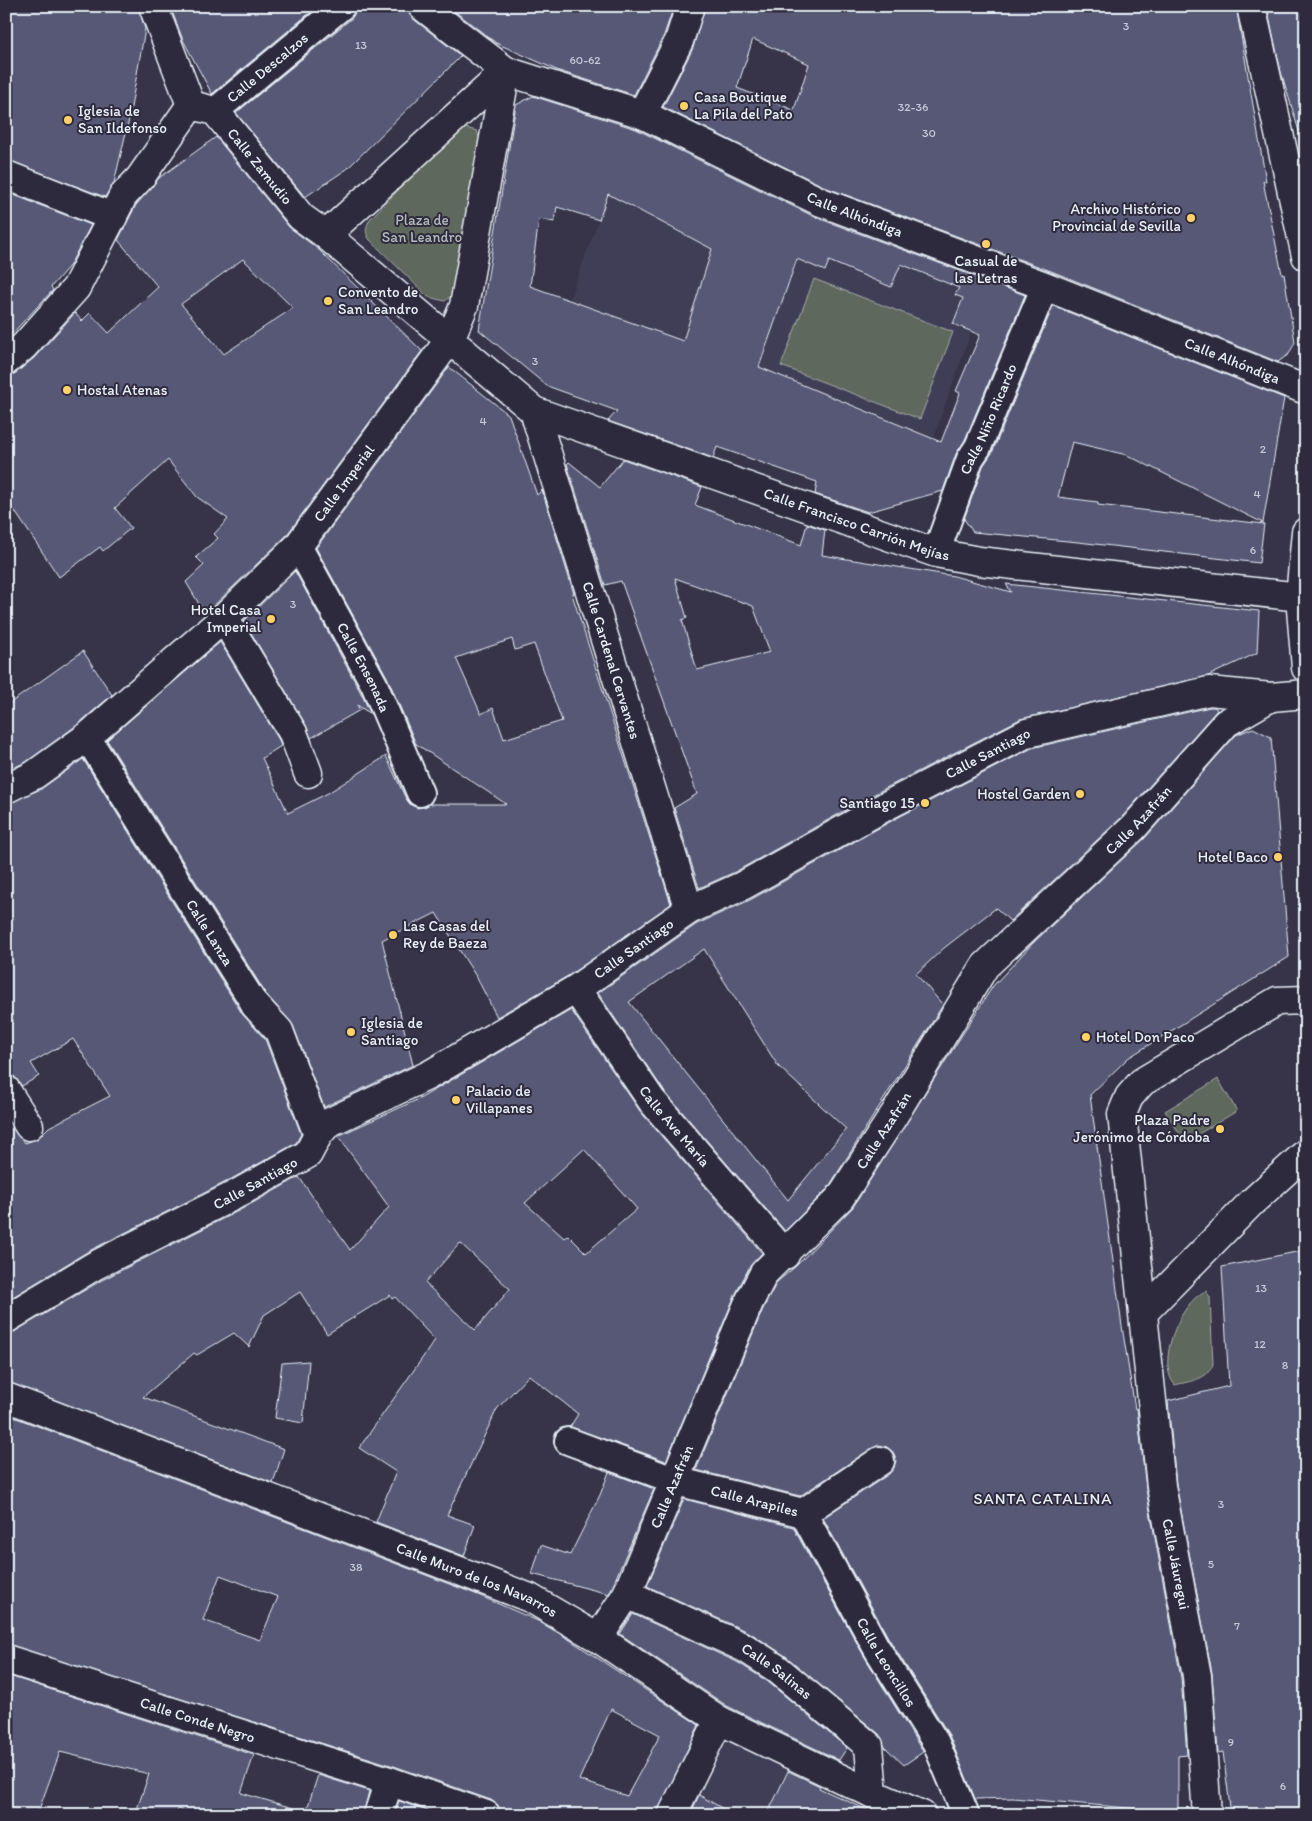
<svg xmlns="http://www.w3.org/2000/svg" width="1312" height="1821" font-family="Itim,sans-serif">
<rect width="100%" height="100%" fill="#373348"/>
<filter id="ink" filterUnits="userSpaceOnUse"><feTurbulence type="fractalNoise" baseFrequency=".02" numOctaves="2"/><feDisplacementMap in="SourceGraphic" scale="10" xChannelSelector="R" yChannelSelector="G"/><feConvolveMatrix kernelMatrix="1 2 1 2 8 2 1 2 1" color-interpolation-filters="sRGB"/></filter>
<g filter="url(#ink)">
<!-- built -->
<g fill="#403e56">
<polygon points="608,194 713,249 762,245 825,270 829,261 891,287 907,248 925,254 919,271 959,288 956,295 963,298 953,324 971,332 933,439 830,397 801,477 547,386 563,335 569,300"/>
<polygon points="724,1739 788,1771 767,1815 685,1815"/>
</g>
<!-- green -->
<g fill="#5f685c" stroke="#a4acaa">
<path d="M462 127 477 131 481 143 455 293 445 301 428 297 370 240C364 232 366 227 370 219L456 131Z"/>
<polygon points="814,279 953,332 920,419 781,366"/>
<polygon points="1218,1079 1237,1111 1185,1142 1165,1111"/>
<path d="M1206 1291 1210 1297 1213 1364C1208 1380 1190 1381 1175 1385 1155 1363 1180 1301 1206 1291Z"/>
</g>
<!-- building -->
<g fill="#565976" stroke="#e8f1f8" fill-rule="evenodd">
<polygon points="6,6 138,6 145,29 128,124 114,183 105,197 6,160"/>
<polygon points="170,6 318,6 212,94 183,40"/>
<polygon points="357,6 407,6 412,18 461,56 347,169 305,197 236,113 352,18"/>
<polygon points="448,6 674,6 664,35 634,95 559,71 496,43"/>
<path d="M705 6H1236L1266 181H1263L1282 274H1284L1295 342 1289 354 1278 362 1051 271 827 188 663 107 693 48ZM753 39 809 64 794 110 737 88Z"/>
<polygon points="1267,6 1306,6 1306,130 1299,131 1281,72"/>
<path d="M533 96 636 129 815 217 1025 295 965 440 956 454 943 491 868 512 815 494 817 482 717 447 713 458 608 421 617 411 547 386 479 330 516 105ZM608 194 712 249 683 341 530 286 539 219 554 222 557 207 599 220ZM797 259 825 271 829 261 891 287 901 264 959 288 955 295 963 298 953 324 980 335 956 391 960 393 941 442 759 367Z"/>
<path d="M216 137 289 227 318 249 422 351 286 536 205 614 186 582 204 565 196 557 218 538 214 534 228 519 197 497 168 460 115 508 131 528 103 551 100 547 59 577 6 498V376L16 373 34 358 75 313 82 321 90 313 109 333 158 287 118 240 136 205 159 178ZM243 259 293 308 224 354 181 304Z"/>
<polygon points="6,192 91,225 70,265 51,287 53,290 6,340"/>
<polygon points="1053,306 1284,398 1263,523 1127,455 1072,442 1058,497 1098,502 1098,505 1264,524 1259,563 1078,542 973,532 964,519 983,466 992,453"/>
<path d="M449 367 509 415 537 495 542 490 574 594H572L671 904 568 976 497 1017 477 978 436 913 382 940 413 1065 324 1107 293 1025 266 994 107 740 220 642 279 740 281 746 262 758 288 813 328 793 386 756 406 799 411 805 418 808 429 804H506L416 744 387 677 316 548ZM512 639 515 650 534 644 562 721 504 739 493 708 481 714 456 658Z"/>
<path d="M623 459 702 487 695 505 801 545 807 524 825 530 822 555 954 576 1011 592 1006 584 1259 611 1257 653 1208 676 1020 719 880 791 735 872 699 888 674 808 697 794 621 581 605 585 567 464 569 462 600 487ZM675 578 753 606 770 652 697 670 682 620 687 618Z"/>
<polygon points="295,571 360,691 371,714 357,705 360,710 311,738 306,725 244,621"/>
<polygon points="83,651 112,695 77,725 26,762 6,771 6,706"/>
<path d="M1210 707H1215L1217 710 1122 817 1010 921 996 908 944 948 916 974 943 1005 828 1188 785 1231 664 1091 598 993 697 924 750 900 895 819 1032 748ZM704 949 778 1066 846 1129 788 1200 629 1002Z"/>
<polygon points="1253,728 1271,737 1289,957 1128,1058 1090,1095 1122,1326 1135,1409 1137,1408 1146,1489 1181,1678 1187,1755 1178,1756 1178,1815 1139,1815 1140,1809 1013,1798 975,1799 949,1735 889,1639 823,1518 889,1474 894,1468 896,1460 893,1452 887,1447 879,1445 872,1448 800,1496 696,1470 763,1309 777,1282 796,1266 853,1207 993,986 1033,943 1145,838 1236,735"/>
<polygon points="83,759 243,1015 265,1039 301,1134 296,1143 226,1182 87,1252 6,1301 6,1119 25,1143 37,1139 49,1127 110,1096 73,1039 31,1063 39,1076 22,1086 14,1076 6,1075 6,804 41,789"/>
<path d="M571 1010 640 1111 762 1253 750 1266 735 1295 666 1461 570 1427 578 1414 529 1375 497 1409 447 1515 475 1525 464 1556 376 1522 396 1472 359 1448 435 1340 395 1297 392 1299 390 1295 327 1334 300 1292 264 1315 249 1347 234 1333 197 1355 194 1353 143 1397 284 1449 273 1483 6 1382V1335L14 1332 102 1280 240 1210 299 1177 350 1250 389 1207 338 1136 421 1098ZM584 1149 637 1209 586 1253 568 1235 564 1238 525 1203ZM460 1243 510 1289 475 1330 425 1283Z"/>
<polygon points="1306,1250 1306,1418 1301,1418 1302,1505 1306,1505 1306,1815 1231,1815 1223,1752 1218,1753 1212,1673 1176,1484 1168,1401 1229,1386 1222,1267"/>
<polygon points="309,1361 303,1423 275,1418 282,1363"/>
<path d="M6 1414 478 1595 538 1621 567 1638 699 1725 657 1815H501L498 1805 491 1800 394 1766 6 1644ZM220 1575 278 1597 260 1640 203 1620ZM611 1709 660 1735 627 1796 579 1780Z"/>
<polygon points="609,1472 654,1489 609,1594 532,1574 541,1545 570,1555 600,1495"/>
<polygon points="684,1499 793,1527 863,1654 923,1752 904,1765 885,1747 879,1734 784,1655 752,1634 647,1586"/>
<polygon points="633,1614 737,1662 767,1681 847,1748 839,1760 727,1706 620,1634"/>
<polygon points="6,1675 254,1755 241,1793 293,1808 292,1815 197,1815 178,1809 176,1815 135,1815 149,1774 60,1752 37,1815 6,1815"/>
<polygon points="788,1771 820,1786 819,1788 878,1815 767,1815"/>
<polygon points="318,1775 369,1791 363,1815 305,1815"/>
<polygon points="699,1795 734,1815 690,1815"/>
<polygon points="399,1801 438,1815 394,1815"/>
</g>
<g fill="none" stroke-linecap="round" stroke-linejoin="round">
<!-- pedestrian casing -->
<g stroke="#e8f1f8" stroke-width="30">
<g id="pedestrian">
<path id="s1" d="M215 111 342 6"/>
<path id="s2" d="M298 546 374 684 420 793"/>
<path id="s3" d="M936 553 970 459 978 447 1045 286"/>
<path id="s4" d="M87 737 255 1005"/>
<polyline points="568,1441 676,1481"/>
<path id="s5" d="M803 1513 876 1647 936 1743 966 1815"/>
</g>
</g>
<!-- minor casing -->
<g stroke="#e8f1f8" stroke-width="31">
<g id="minor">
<polyline points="153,6 191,105"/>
<path id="s6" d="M422 6 506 71 642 114 821 202 1045 286 1306 390"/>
<polyline points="1251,6 1306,256"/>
<path id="s7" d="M506 71 326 235 534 411 936 553 979 561 1300 597"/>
<path id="s8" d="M191 105 215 111 301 217 326 235"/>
<polyline points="642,114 679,41 690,6"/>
<polyline points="6,175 113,217"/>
<polyline points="6,361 24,346 76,288 123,196 140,178 191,105"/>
<path id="s9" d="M534 411 689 910"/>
<polyline points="1306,532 1300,597 1306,668"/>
<polyline points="224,618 293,733 308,773"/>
<path id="s10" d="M6 789 34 775 87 737 224 618 298 546 450 339 464 306 506 71"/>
<path id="s11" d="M576 989 652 1101 785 1255"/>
<polyline points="255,1005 279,1031 318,1135"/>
<polyline points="6,1090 29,1126"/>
<polyline points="1144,1312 1252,1202 1306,1153"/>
<path id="s12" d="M6 1319 94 1266 233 1196 308 1154 318 1135 328 1123 429 1075 576 989 689 910 742 886 888 805 1027 733 1209 691 1271 697 1306 694"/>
<path id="s13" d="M6 1397 530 1598 598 1638 719 1720 873 1794 922 1815"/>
<path id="s14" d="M676 1481 803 1513 880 1461"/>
<path id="s15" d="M627 1594 745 1648 776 1668 869 1746 873 1794"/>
<path id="s16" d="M598 1638 627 1594 749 1302 764 1273 840 1198 894 1115 985 966 1133 828 1226 723 1271 697"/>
<path id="s17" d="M6 1659 389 1781 486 1815"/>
<polyline points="378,1815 389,1781"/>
<polyline points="672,1815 719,1720"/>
<polyline points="1207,1815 1197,1676 1161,1486 1122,1114 1129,1097 1142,1082 1277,1001 1306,1000"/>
</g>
</g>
<!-- pedestrian -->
<use href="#pedestrian" stroke="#2f2a3d" stroke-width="26"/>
<!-- minor -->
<use href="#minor" stroke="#2f2a3d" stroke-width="28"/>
</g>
</g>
<!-- markers -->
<g fill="#ffd166" stroke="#2f2a3d" stroke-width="2">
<circle cx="684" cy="106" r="5"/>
<circle cx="68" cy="120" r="5"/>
<circle cx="1191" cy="218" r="5"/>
<circle cx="986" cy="244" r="5"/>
<circle cx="328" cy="301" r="5"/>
<circle cx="67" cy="390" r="5"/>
<circle cx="271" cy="619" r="5"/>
<circle cx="1080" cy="794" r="5"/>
<circle cx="925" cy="803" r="5"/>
<circle cx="1278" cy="857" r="5"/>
<circle cx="393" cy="935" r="5"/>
<circle cx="351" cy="1032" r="5"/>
<circle cx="1086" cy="1037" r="5"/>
<circle cx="456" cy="1100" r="5"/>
<circle cx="1220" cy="1129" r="5"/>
</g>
<g text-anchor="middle" stroke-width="4" stroke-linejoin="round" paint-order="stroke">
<!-- number labels -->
<g font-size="12" fill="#c4cbd8">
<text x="1126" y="30">3</text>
<text x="361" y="49">13</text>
<text x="585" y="64">60-62</text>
<text x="913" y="111">32-36</text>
<text x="929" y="137">30</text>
<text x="535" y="365">3</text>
<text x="483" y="425">4</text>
<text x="1263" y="453">2</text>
<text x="1257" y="498">4</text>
<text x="1253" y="554">6</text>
<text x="293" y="608">3</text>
<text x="1261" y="1292">13</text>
<text x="1260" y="1348">12</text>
<text x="1285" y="1369">8</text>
<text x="1221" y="1508">3</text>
<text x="1211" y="1568">5</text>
<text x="356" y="1571">38</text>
<text x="1237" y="1630">7</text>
<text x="1231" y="1746">9</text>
<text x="1283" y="1790">6</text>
</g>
<!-- street labels -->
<g font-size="15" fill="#e8f1f8" stroke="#2f2a3d">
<text dy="5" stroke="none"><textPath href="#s1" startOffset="68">Calle Descalzos</textPath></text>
<text dy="5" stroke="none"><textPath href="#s8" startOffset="96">Calle Zamudio</textPath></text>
<text dy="5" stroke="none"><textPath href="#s6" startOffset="484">Calle Alhóndiga</textPath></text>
<text dy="5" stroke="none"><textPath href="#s6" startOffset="889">Calle Alhóndiga</textPath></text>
<text dy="5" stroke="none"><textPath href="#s3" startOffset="144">Calle Niño Ricardo</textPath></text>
<text dy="5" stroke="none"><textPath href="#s10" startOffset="459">Calle Imperial</textPath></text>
<text dy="5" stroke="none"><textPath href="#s7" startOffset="858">Calle Francisco Carrión Mejías</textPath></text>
<text dy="5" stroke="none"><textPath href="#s9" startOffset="261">Calle Cardenal Cervantes</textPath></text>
<text dy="5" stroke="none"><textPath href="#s2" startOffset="138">Calle Ensenada</textPath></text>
<text dy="5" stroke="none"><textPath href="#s12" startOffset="1139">Calle Santiago</textPath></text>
<text dy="5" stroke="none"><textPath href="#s16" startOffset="994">Calle Azafrán</textPath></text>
<text dy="5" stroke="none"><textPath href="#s4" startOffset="231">Calle Lanza</textPath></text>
<text dy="5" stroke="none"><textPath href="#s12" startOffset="734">Calle Santiago</textPath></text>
<text dy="5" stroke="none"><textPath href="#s11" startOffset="169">Calle Ave María</textPath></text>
<text dy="5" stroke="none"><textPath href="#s16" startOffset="589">Calle Azafrán</textPath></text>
<text dy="5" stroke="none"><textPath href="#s12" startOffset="284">Calle Santiago</textPath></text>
<text dy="5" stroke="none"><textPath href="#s16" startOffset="169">Calle Azafrán</textPath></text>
<text dy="5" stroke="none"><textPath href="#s14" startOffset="81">Calle Arapiles</textPath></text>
<text transform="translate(1176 1564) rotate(79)" y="5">Calle Jáuregui</text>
<text dy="5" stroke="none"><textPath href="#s13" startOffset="505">Calle Muro de los Navarros</textPath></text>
<text dy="5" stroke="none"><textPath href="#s5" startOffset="171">Calle Leoncillos</textPath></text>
<text dy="5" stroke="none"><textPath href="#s15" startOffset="169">Calle Salinas</textPath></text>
<text dy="5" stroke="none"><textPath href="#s17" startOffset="201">Calle Conde Negro</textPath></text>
</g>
<!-- poi labels -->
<g font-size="15" fill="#e8f1f8" stroke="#2f2a3d" text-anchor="start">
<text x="694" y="102">Casa Boutique<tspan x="694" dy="17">La Pila del Pato</tspan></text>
<text x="78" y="116">Iglesia de<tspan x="78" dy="17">San Ildefonso</tspan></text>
<text x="1181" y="214" text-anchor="end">Archivo Histórico<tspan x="1181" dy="17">Provincial de Sevilla</tspan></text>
<text x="986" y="266" text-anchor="middle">Casual de<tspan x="986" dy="17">las Letras</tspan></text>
<text x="338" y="297">Convento de<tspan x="338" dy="17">San Leandro</tspan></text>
<text x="77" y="395">Hostal Atenas</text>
<text x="261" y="615" text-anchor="end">Hotel Casa<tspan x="261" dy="17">Imperial</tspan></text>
<text x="1070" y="799" text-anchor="end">Hostel Garden</text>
<text x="915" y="808" text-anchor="end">Santiago 15</text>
<text x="1268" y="862" text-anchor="end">Hotel Baco</text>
<text x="403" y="931">Las Casas del<tspan x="403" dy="17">Rey de Baeza</tspan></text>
<text x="361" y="1028">Iglesia de<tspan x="361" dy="17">Santiago</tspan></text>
<text x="1096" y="1042">Hotel Don Paco</text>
<text x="466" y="1096">Palacio de<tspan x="466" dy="17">Villapanes</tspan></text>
<text x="1210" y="1125" text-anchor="end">Plaza Padre<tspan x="1210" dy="17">Jerónimo de Córdoba</tspan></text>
</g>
<!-- park labels -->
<g font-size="15" fill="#b1baba" stroke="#2f2a3d">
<text x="422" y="225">Plaza de<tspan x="422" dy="17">San Leandro</tspan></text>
</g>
<!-- neighbourhood labels -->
<g font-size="16" letter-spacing="1" fill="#e8f1f8" stroke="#2f2a3d">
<text x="1043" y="1504">SANTA CATALINA</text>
</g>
</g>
<!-- margin -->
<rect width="1312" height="1821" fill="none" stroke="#2f2a3d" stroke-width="25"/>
<rect x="12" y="12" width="1287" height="1796" fill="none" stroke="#e8f1f8" stroke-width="2" filter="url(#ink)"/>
</svg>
